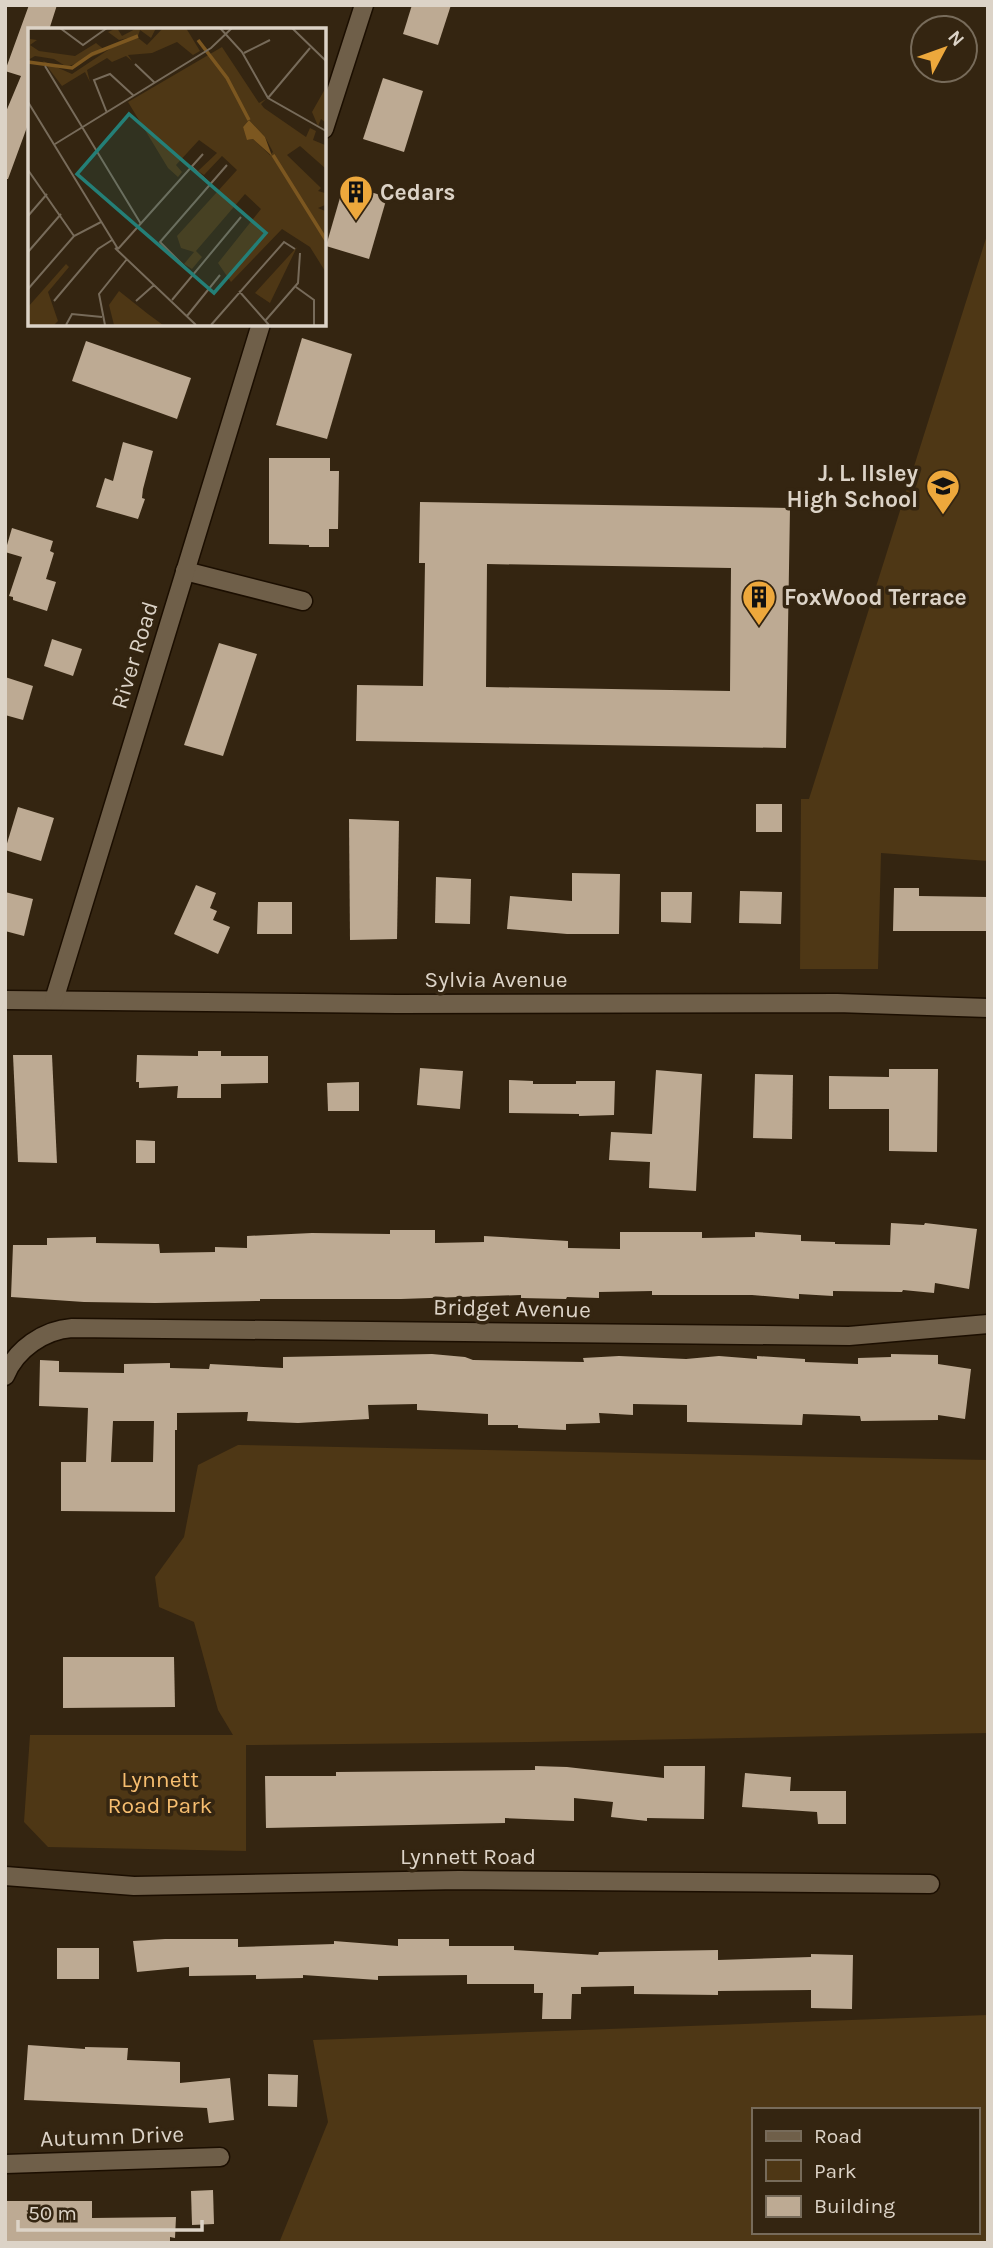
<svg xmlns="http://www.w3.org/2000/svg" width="993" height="2248" font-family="Karla,sans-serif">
<rect width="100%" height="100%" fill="#342511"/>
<!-- green -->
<g fill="#4e3715" fill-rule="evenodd">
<polygon points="988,232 988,861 881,853 878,969 800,969 801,799 809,799"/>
<polygon points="238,1445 988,1460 988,1733 532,1742 246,1745 246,1851 48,1847 24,1822 30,1735 233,1735 218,1710 194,1622 159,1607 155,1577 184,1537 198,1465"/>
<path d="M988 2015V2243H279L328 2122 313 2040ZM753 2110H977V2232H753Z"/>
</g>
<!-- building -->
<g fill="#bdaa93" fill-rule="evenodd">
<polygon points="29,5 57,5 49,30 30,30 30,119 8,179 5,179 5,114 21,76 5,71"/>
<polygon points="412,5 451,5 438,45 403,34"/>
<polygon points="383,78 423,91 404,152 363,139"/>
<polygon points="344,184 387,197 369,259 326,246"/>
<polygon points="302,338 352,354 327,439 276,425"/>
<polygon points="86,341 191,378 177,419 72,381"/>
<polygon points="123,442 153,451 143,489 142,498 145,499 138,519 96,507 105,478 113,481"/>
<polygon points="269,458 330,458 330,471 339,471 338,529 329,529 329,547 309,547 309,545 269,544"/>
<path d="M420 502 790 508 786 748 356 741 357 685 423 686 425 563H419ZM487 564 731 568 730 691 486 687Z"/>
<polygon points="12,528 53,541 50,551 54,553 46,579 56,582 47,611 13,600 13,597 9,596 22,557 5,552"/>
<polygon points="52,639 82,649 73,676 44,666"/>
<polygon points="219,643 257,654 223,756 184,745"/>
<polygon points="5,677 33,686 23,720 5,715"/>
<rect x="756" y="804" width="26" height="28"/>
<polygon points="18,807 54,818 41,861 5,850"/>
<polygon points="349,819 399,821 397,939 350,940"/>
<polygon points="572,873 620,874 619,934 567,934 507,929 510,896 572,901"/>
<polygon points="436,877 471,879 470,924 435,923"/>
<polygon points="196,885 216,893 210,908 217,911 213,920 230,927 218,954 174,934"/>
<polygon points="894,888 919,888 919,896 988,897 988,931 893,931"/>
<polygon points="740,891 782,892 781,924 739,923"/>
<polygon points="5,892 33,899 24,936 5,931"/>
<polygon points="661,892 692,892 691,923 661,922"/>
<polygon points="258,902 292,902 292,934 257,934"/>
<polygon points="198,1051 221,1051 221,1056 268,1056 268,1083 221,1084 221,1098 177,1098 178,1086 139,1088 139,1082 136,1082 137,1055 198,1056"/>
<polygon points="13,1055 52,1055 57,1163 18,1162"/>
<polygon points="420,1068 463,1071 460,1109 417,1105"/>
<polygon points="889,1069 938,1069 937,1152 889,1151 889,1109 829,1109 829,1076 889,1077"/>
<polygon points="656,1070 702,1074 696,1191 649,1188 650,1162 609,1160 611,1132 652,1134"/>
<polygon points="755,1074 793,1075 792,1139 753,1138"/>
<polygon points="509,1080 533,1081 533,1084 576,1084 576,1081 615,1081 614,1115 579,1116 579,1114 509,1113"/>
<polygon points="359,1082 359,1111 328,1111 327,1083"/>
<polygon points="136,1140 155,1141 155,1163 136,1163"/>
<polygon points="891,1223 924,1225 925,1223 977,1229 969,1289 935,1283 934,1293 903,1290 902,1292 833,1291 833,1296 799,1294 799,1299 752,1295 652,1295 652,1291 599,1292 599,1298 567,1297 566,1299 521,1298 521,1295 401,1299 260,1299 260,1301 155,1303 84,1302 11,1297 13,1245 47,1245 47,1238 96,1237 96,1243 159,1244 160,1253 215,1252 215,1247 247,1248 247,1236 312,1233 390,1234 390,1230 435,1230 435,1243 484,1242 484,1236 568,1241 568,1248 620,1249 620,1232 702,1232 702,1238 755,1237 755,1232 801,1235 801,1241 835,1242 835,1244 890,1245"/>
<path d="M432 1354 465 1357 473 1360 584 1362 583 1358 619 1356 686 1359 719 1356 757 1359V1356L805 1359V1362L858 1364V1358L891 1357V1354L938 1355V1364L971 1369 965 1419 938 1415V1420L861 1421 860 1416 803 1414 802 1425 687 1422V1405L633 1404V1415L599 1413 600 1423 566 1424V1430L518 1428V1425H488V1414L417 1410V1404L368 1405 369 1419 298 1423 247 1421 248 1412 177 1413V1430H175V1512L61 1511V1462H86L88 1408 39 1406 40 1360 59 1361V1372L124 1373V1364L170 1363V1368L209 1369 210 1364 283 1368V1357ZM113 1421H154L153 1462H111Z"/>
<polygon points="63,1657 174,1657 175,1707 63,1708"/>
<polygon points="535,1766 567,1767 664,1778 664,1766 705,1766 704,1819 647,1818 647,1821 611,1817 613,1802 574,1798 574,1821 505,1818 505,1823 266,1828 265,1776 336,1776 336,1772 535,1770"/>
<polygon points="745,1773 791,1777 790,1791 846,1791 846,1824 818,1824 817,1812 742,1807"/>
<polygon points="165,1939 238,1939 238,1947 334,1944 334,1941 398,1946 398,1939 449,1939 449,1946 514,1946 514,1950 598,1955 599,1952 718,1950 718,1960 811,1957 811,1954 853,1955 852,2009 811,2008 811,1990 718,1991 718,1995 634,1994 634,1986 581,1987 581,1994 572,1994 571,2019 542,2019 543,1993 534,1993 534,1984 467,1984 467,1975 378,1976 378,1980 303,1975 303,1978 256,1979 256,1975 189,1976 189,1967 137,1972 133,1941"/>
<rect x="57" y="1948" width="42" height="31"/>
<polygon points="28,2045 85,2049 85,2047 128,2048 127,2060 180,2062 180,2083 230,2078 234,2120 209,2123 207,2108 24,2100"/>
<polygon points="268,2074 298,2075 297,2107 268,2106"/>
<polygon points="213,2190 214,2224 192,2225 191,2191"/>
<polygon points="6,2201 92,2201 92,2218 176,2217 175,2238 170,2237 170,2243 5,2243"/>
</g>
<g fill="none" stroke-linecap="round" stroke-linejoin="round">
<!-- minor casing -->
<g stroke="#1b0e00" stroke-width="21">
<g id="minor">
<polyline points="324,129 364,5"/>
<polyline points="185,571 303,601"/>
<polyline points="5,1000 397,1004 837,1003 988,1008"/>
<polyline points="54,1000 261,324"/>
<path d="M5 1376C16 1349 44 1330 72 1328L849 1336 988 1324"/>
<polyline points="5,1876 134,1886 459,1880 930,1884"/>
<polyline points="5,2164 220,2157"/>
</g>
</g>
<!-- minor -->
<use href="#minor" stroke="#6f5f49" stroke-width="18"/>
</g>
<!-- icons -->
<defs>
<g id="building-pin" transform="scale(1.75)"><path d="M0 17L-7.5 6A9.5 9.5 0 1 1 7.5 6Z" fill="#eda83c" stroke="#342511"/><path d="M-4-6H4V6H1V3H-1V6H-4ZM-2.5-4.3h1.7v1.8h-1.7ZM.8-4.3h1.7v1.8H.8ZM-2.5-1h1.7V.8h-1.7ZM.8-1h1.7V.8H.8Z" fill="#111"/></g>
<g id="school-pin" transform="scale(1.75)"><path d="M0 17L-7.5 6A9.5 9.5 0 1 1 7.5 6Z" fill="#eda83c" stroke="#342511"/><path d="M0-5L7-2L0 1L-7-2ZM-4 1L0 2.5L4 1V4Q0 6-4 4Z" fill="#111"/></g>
</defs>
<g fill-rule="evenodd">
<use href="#building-pin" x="356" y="192"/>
<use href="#school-pin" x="943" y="486"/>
<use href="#building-pin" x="759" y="597"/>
</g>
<g text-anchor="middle" stroke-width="7" stroke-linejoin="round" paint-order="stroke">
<!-- poi labels -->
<g font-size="23" font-weight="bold" fill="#dcd3c7" stroke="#342511" text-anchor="start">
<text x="380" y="200">Cedars</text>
<text x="918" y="481" text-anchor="end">J. L. Ilsley<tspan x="918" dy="26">High School</tspan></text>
<text x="784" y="605">FoxWood Terrace</text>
</g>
<!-- street labels -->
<g font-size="23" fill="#dcd3c7" stroke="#342511">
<text transform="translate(134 655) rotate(-73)" y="8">River Road</text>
<text x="496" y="987">Sylvia Avenue</text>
<text transform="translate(512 1308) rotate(1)" y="8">Bridget Avenue</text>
<text x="468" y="1864">Lynnett Road</text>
<text transform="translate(112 2136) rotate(-2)" y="8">Autumn Drive</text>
</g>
<!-- park labels -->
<g font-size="23" fill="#f7be70" stroke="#342511">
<text x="160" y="1787">Lynnett<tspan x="160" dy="26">Road Park</tspan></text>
</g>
</g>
<!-- overview -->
<g transform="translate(28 28)">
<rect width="298" height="298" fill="#342511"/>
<path d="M89 0 94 8 109 0H128L123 10 112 2 110 8 91 12 80 4ZM135 0H158L172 23 165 27 149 14 124 25 100 27 104 33 98 28 84 34 79 30 59 42 62 54 57 44 34 58 15 33 44 46 95 12 109 9 119 17ZM2 11 9 12 2 17 11 23 47 28 68 15 78 23 39 39 26 31 7 28 0 32ZM194 19 231 75 238 71 233 76 236 80 278 109 282 100 288 103 285 112 297 117V140L272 118 259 127 293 160 290 163 297 165V177L290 180 297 183V288V243L282 219 254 201 203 254 190 235 233 181 217 166 168 223 174 229 164 241 156 236 166 224 153 220 149 208 209 142 194 128 176 147 170 143 189 125 171 112 148 137 154 144 150 149 140 140 100 74ZM221 92 237 109 245 124 242 127 225 111 220 112 215 99ZM297 61V94L293 91 290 98 284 84ZM269 219 242 275 227 265ZM38 236 41 239 20 264 30 293 26 297H0V279ZM91 263 120 286 135 297H86L81 277Z" fill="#4e3715" fill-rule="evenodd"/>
<path d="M221 92 237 109 244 128 225 111 219 112 215 99Z" fill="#7c5720"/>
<path fill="none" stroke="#7c5720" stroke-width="3.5" d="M170 12 199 50 221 92M0 34 44 40 64 26 110 8M245 127 298 212"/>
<path fill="none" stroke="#776b5a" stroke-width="2" d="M32 0 55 17 79 0M192 0 214 24 240 70 298 103M264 0 298 33M216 25 242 12M107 36 127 55M17 38 113 196M240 70 282 20M0 74 90 221M79 85 66 52 82 46 106 68M27 116 183 20 204 0M163 138 182 156M0 142 46 208M0 188 19 166M87 220 168 297M90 221 175 126M0 224 33 186M163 245 132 214 199 137M268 259 286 272V297M0 261 46 208 73 194M211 263 241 297M144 272 213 189M26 273 70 221 84 212M108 273 126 257M159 288 192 247M237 293 270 255 272 225M38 297 44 286 74 289M77 297 71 266 99 231M183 297 256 214 267 221"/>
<path fill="#247f77" fill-opacity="0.15" stroke="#247f77" stroke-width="3.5" d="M101 86 238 205 186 265 49 146Z"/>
<rect width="298" height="298" fill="none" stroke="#dcd3c7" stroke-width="3.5"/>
</g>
<!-- border -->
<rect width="993" height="2248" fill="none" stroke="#dcd3c7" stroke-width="14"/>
<!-- legend -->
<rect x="752" y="2108" width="228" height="126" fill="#342511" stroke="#776b5a" stroke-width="2"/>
<rect x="766" y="2131" width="35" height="10" fill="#6f5f49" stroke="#776b5a" stroke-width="2"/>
<text x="814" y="2143" font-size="21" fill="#dcd3c7">Road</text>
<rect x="766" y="2160" width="35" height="21" fill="#4e3715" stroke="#776b5a" stroke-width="2"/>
<text x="814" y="2178" font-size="21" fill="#dcd3c7">Park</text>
<rect x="766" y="2196" width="35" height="21" fill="#bdaa93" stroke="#776b5a" stroke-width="2"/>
<text x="814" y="2213" font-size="21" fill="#dcd3c7">Building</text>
<!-- north arrow -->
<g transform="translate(944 49) rotate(49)"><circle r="33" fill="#342511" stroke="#776b5a" stroke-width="2"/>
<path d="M0-5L12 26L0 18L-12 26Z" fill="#eda83c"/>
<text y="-10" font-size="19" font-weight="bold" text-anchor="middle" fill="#dcd3c7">N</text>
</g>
<!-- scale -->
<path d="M18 2220v10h184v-10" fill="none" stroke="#dcd3c7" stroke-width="3.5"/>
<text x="28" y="2220" font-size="21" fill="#dcd3c7" stroke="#342511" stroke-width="5" paint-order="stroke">50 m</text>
</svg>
